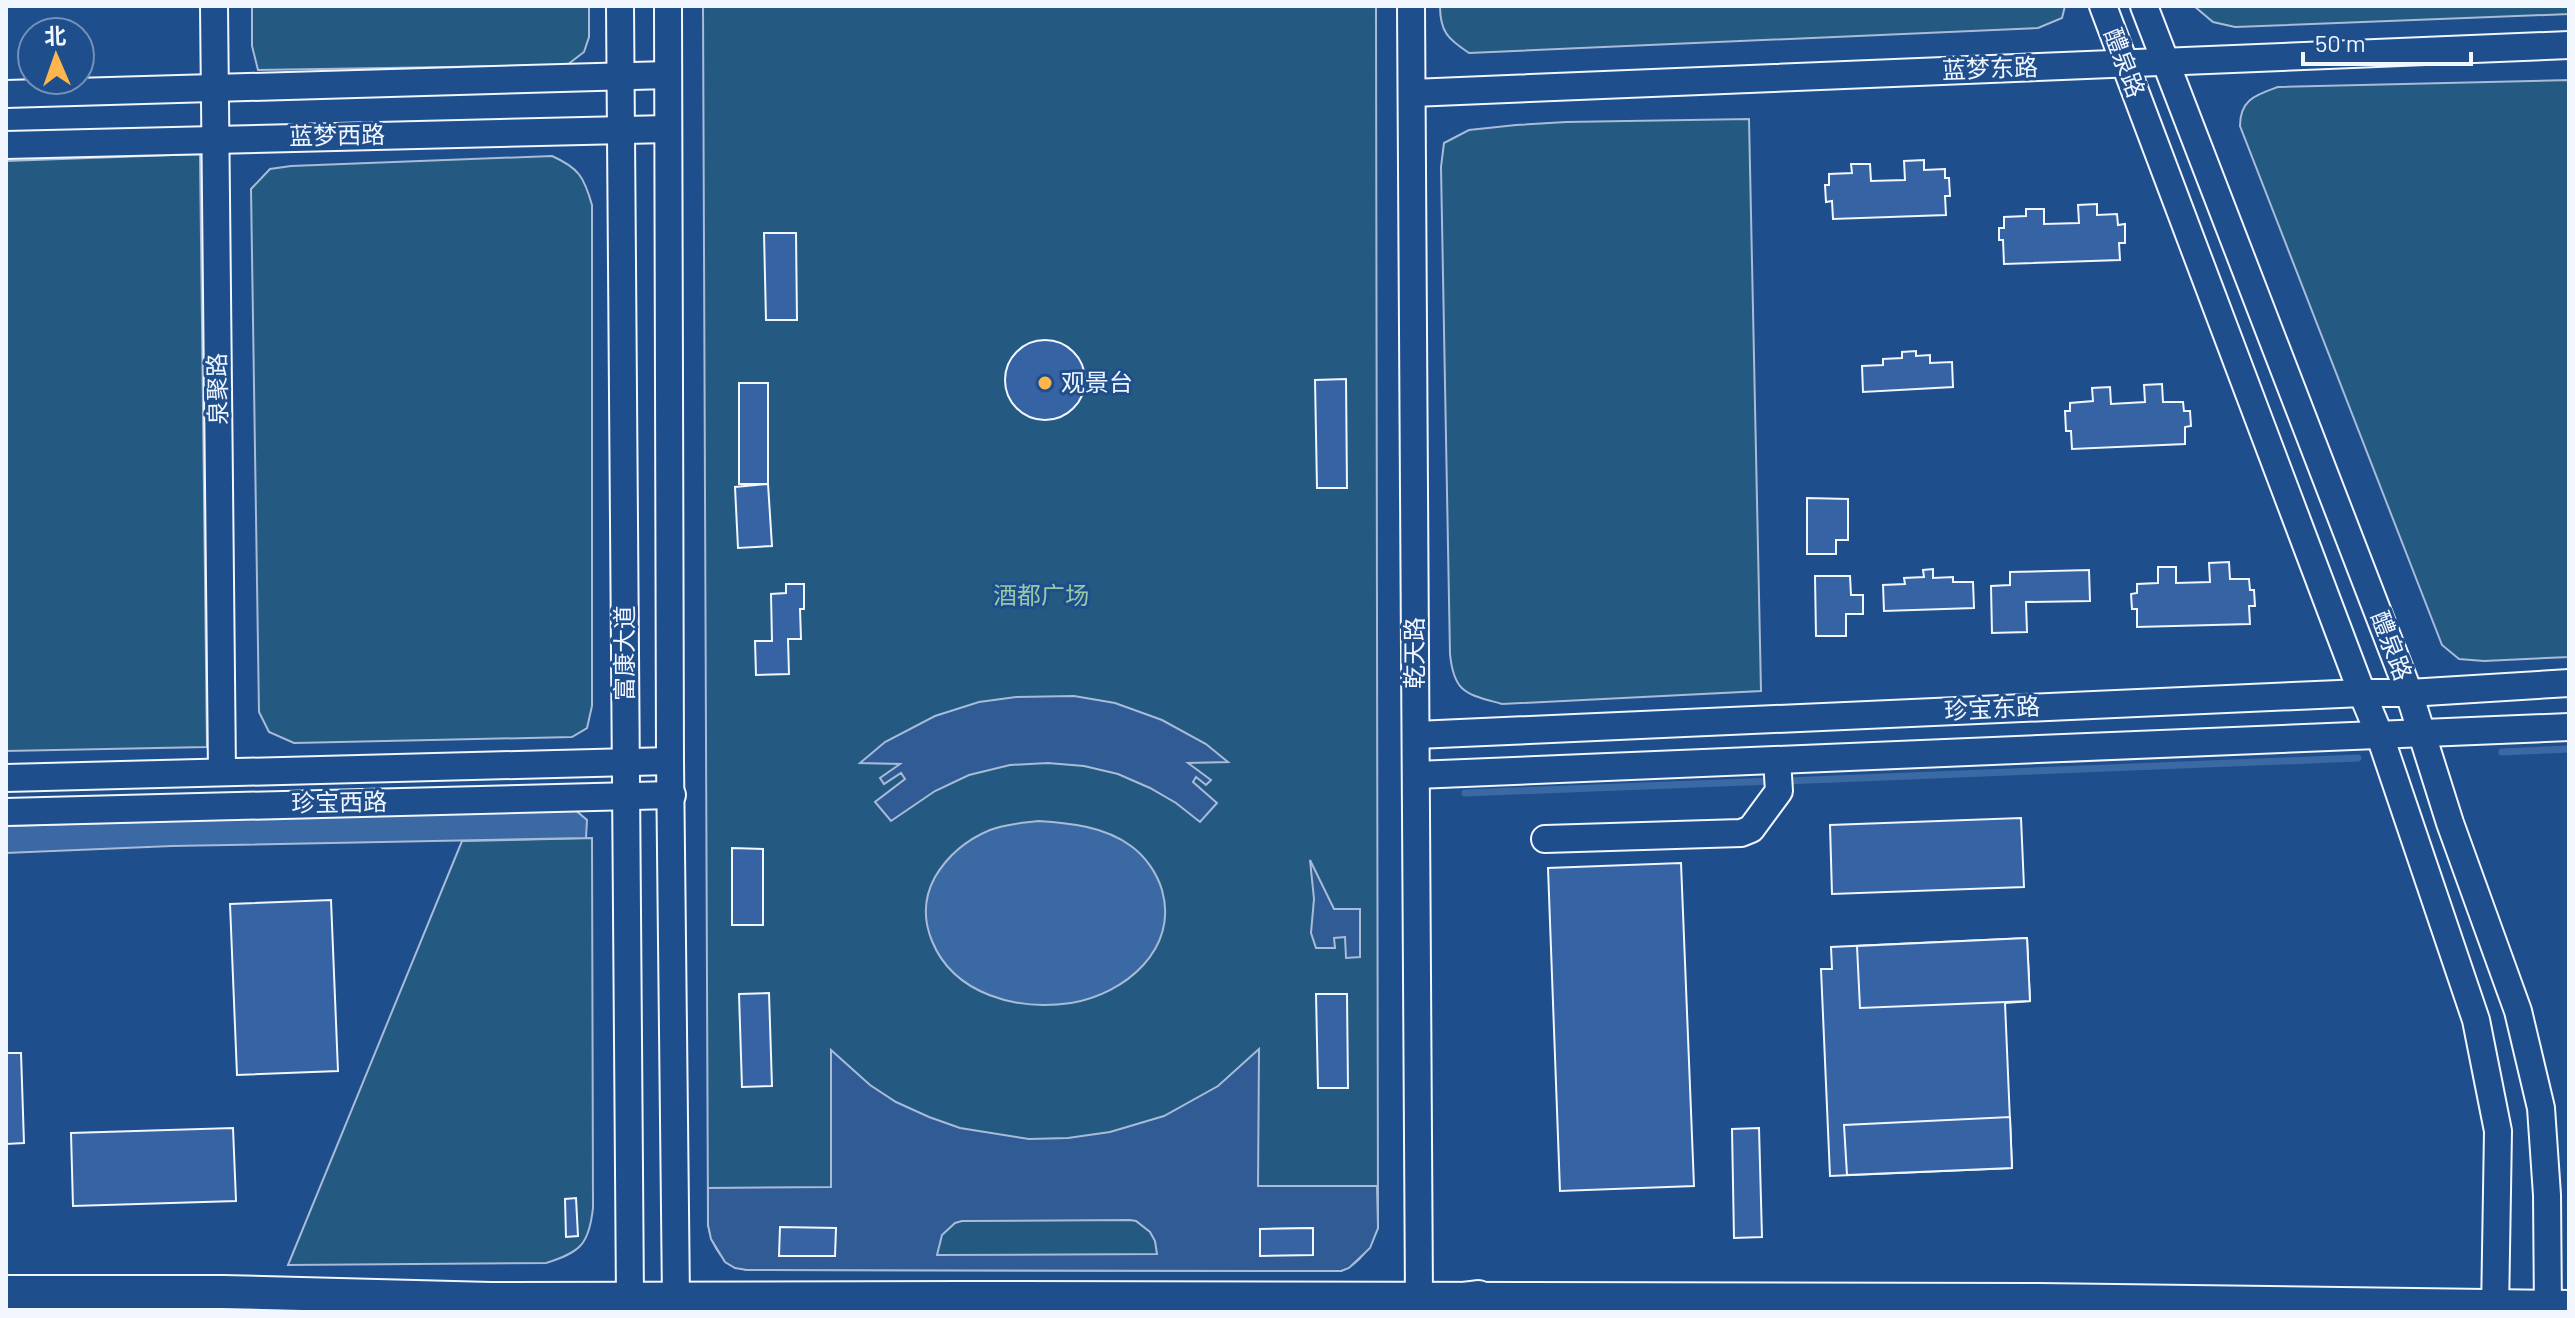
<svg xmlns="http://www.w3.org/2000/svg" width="2575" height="1318" font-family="Barlow,'Noto Sans SC',sans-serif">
<rect width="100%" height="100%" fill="#1f4e8c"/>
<!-- green -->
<g fill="#245a82" stroke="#a8bbd7" stroke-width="2">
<polygon points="252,6 589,6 589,37 584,52 567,65 258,70 252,46"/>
<path d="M703 6H1376L1378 1228C1370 1247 1361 1263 1341 1271L747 1270C723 1265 713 1249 708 1225Z"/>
<path d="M1440 6H2065L2062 18 2038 28 1469 53C1448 39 1440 32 1440 6Z"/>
<polygon points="2194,6 2569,6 2569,14 2235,27 2213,22"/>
<path d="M2569 80V657L2484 661 2459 659 2442 645 2240 126C2240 99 2256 95 2278 87Z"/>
<path d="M1749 119 1761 691 1502 704C1467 694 1454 694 1450 654L1441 167 1444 143 1469 130 1516 125 1566 122Z"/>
<polygon points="200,154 207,747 6,751 6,161"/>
<path d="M552 156C579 168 584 177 592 205V706L587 728 572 737 294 743 269 732 259 712 251 189 270 169 291 166Z"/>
<path d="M592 838 593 1208C589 1244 581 1252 546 1263L288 1265 462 841Z"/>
</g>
<!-- parking -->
<g fill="#305b95" stroke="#a8bbd7" stroke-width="2" fill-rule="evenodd">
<polygon points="1074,696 1115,703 1162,720 1206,744 1228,762 1188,763 1211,780 1206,785 1196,777 1193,782 1217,803 1200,822 1176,803 1150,788 1118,774 1084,766 1048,763 1010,765 969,775 935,791 891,821 875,802 905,779 901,773 884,784 880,778 900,764 860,763 885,742 935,716 979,702 1016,697"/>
<polygon points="1310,860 1334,909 1360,909 1360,957 1346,958 1345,937 1334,938 1335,948 1316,948 1311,933 1314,899"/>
<path d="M1259 1049 1258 1186H1377L1378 1228 1370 1248 1349 1268 1341 1271 747 1270 735 1268 725 1262 711 1239 708 1225V1188L831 1187V1050L870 1085 896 1102 929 1117 960 1128 1029 1139 1068 1138 1110 1132 1164 1116 1218 1086ZM1130 1220 1136 1221 1150 1232 1155 1241 1157 1254 937 1255 942 1235 955 1223 962 1221ZM780 1228H835V1256H780ZM1312 1228 1260 1255V1229Z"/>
</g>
<!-- water -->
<g fill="#3b69a3" stroke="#a8bbd7" stroke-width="2">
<polygon points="574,809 587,820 586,838 172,846 6,853 6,826"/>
<path d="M1038 821C1069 823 1104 826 1131 846 1145 856 1157 873 1162 890 1179 949 1125 994 1071 1003 1018 1011 954 995 932 941 923 919 924 897 935 877 948 855 966 840 990 830 1005 824 1022 823 1038 821Z"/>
</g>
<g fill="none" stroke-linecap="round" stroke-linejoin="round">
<!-- stream -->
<g stroke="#3b69a3" stroke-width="7">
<polyline points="2502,752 2569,749"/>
<polyline points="1785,781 2358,758"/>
<polyline points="1465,793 1772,781"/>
</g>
</g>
<!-- building -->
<g fill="#3563a3" stroke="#f2f6ff" stroke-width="2">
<polygon points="1924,160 1924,170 1945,169 1945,178 1949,178 1950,196 1945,196 1946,215 1833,219 1832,201 1826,202 1825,185 1829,185 1829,174 1852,173 1851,164 1870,164 1871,181 1905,180 1904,161"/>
<polygon points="2097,204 2097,215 2117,214 2118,225 2125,224 2125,243 2119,243 2120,260 2004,264 2003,240 1999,240 1999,228 2004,228 2004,217 2026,216 2026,209 2044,209 2044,224 2079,223 2078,205"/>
<polygon points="764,233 796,233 797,320 766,320"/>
<circle cx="1045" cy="380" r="40"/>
<polygon points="1916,351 1916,356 1930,355 1930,363 1952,362 1953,387 1863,392 1862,366 1883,365 1883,359 1902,358 1902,352"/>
<polygon points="1346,379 1347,488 1317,488 1315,380"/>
<rect x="739" y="383" width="29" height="101"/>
<polygon points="2162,384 2163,402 2183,402 2184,411 2190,411 2191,426 2185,427 2185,444 2072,449 2071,431 2066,431 2065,411 2070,411 2070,403 2093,401 2092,388 2110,387 2111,404 2145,402 2144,385"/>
<polygon points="768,484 772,546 738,548 735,487"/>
<polygon points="1807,498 1848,499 1848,540 1836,540 1836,554 1807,554"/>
<polygon points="2229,562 2230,579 2249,579 2250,590 2254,590 2255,606 2249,606 2250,624 2137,627 2137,609 2132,609 2131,594 2137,593 2137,584 2158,583 2158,567 2176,567 2176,583 2210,582 2209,563"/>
<polygon points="1933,569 1933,578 1953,577 1953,582 1973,582 1974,608 1884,611 1883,585 1905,584 1904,578 1924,577 1923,570"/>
<polygon points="2089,570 2090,601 2026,602 2027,632 1992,633 1991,586 2010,585 2010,572"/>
<polygon points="1815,576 1850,576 1851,595 1863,595 1863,614 1846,614 1846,636 1816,636"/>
<polygon points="786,584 804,584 804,609 800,609 801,639 788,639 789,674 756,675 755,641 772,641 771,594 786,593"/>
<polygon points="2021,818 2024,887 1832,894 1830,825"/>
<polygon points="732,848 763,849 763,925 732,925"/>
<polygon points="1681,863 1694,1186 1560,1191 1548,868"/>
<polygon points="331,900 338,1071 237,1075 230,904"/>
<polygon points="2027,938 2030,1001 2005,1003 2012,1168 1830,1176 1821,969 1832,969 1831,947"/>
<polygon points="2027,938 2030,1001 1860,1008 1857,946"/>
<polygon points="769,993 772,1086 742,1087 739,994"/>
<polygon points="1316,994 1347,994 1348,1088 1318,1088"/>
<polygon points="6,1053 21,1053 24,1143 6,1144"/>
<polygon points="2010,1117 2012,1168 1847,1175 1844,1125"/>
<polygon points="233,1128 236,1201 73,1206 71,1133"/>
<polygon points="1759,1128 1762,1237 1734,1238 1732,1129"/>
<polygon points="576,1198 578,1236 566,1237 565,1199"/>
<polygon points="780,1227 836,1228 835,1256 779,1256"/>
<polygon points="1313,1228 1313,1255 1260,1256 1260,1229"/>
</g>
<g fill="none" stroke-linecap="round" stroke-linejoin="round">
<!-- minor casing -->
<g stroke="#f2f6ff" stroke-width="30">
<g id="minor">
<polyline points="214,6 222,772"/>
<polyline points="620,6 630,1299"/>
<polyline points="668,6 670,761 676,1299"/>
<polyline points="1411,6 1419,1299"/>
<polyline points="2103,6 2362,693 2380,736 2476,1020 2498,1131 2495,1312"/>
<polyline points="2144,6 2409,693 2450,823 2518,1011 2541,1108 2547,1195 2548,1312"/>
<polyline points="1412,93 2569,45"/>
<polyline points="6,94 668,75"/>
<polyline points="6,145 668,129"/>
<polyline points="1416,735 2362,693 2409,693 2569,683"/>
<polyline points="1416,775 2569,727"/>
<polyline points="6,778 670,761"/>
<polyline points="6,812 672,795"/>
<polyline points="1545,839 1741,833 1751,829 1779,791 1777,760"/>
</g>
</g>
<!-- major casing -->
<g stroke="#f2f6ff" stroke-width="36">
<polyline id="major" points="6,1292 223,1292 491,1299 963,1298 2039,1300 2569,1307"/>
</g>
<!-- highway casing -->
<g stroke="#f2f6ff" stroke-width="40">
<polyline id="highway" points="1378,1312 1478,1299"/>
</g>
<!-- minor -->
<use href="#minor" stroke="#1f4e8c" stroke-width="26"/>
<!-- major -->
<use href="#major" stroke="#1f4e8c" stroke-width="32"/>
<!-- highway -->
<use href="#highway" stroke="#1f4e8c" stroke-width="36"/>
</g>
<!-- markers -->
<circle fill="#ffb74d" stroke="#1f4e8c" stroke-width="3" cx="1045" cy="383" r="8"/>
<g text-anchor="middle" stroke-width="6" stroke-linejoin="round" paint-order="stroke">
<!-- street labels -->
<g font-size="24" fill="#f2f6ff" stroke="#1f4e8c">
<text transform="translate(2124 63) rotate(69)" y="8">醴泉路</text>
<text transform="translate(1990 69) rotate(-2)" y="8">蓝梦东路</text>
<text transform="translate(337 136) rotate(-1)" y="8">蓝梦西路</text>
<text transform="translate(218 389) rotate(-91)" y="8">泉聚路</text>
<text transform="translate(2391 646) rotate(69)" y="8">醴泉路</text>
<text transform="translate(625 653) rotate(-90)" y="8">富康大道</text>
<text transform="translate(1415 653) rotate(-90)" y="8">乾天路</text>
<text transform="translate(1992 709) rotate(-3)" y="8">珍宝东路</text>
<text transform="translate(339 803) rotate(-1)" y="8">珍宝西路</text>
</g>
<!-- poi labels -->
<g font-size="24" fill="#f2f6ff" stroke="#1f4e8c" text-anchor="start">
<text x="1061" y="391">观景台</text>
</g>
<!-- park labels -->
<g font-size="24" fill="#97c8a6" stroke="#1f4e8c">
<text x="1041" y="604">酒都广场</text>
</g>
</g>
<!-- border -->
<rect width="2575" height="1318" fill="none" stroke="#f2f6ff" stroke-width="16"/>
<!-- north arrow -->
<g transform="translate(56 56) rotate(358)"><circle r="38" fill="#1f4e8c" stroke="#7391ba" stroke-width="2"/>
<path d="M0-6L14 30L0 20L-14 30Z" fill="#ffb74d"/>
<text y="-12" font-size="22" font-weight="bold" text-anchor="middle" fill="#f2f6ff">北</text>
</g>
<!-- scale -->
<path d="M2303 52v12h168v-12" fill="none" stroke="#f2f6ff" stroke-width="4"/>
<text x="2315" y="52" font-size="24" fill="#f2f6ff" stroke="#1f4e8c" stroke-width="6" paint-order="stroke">50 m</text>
</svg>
